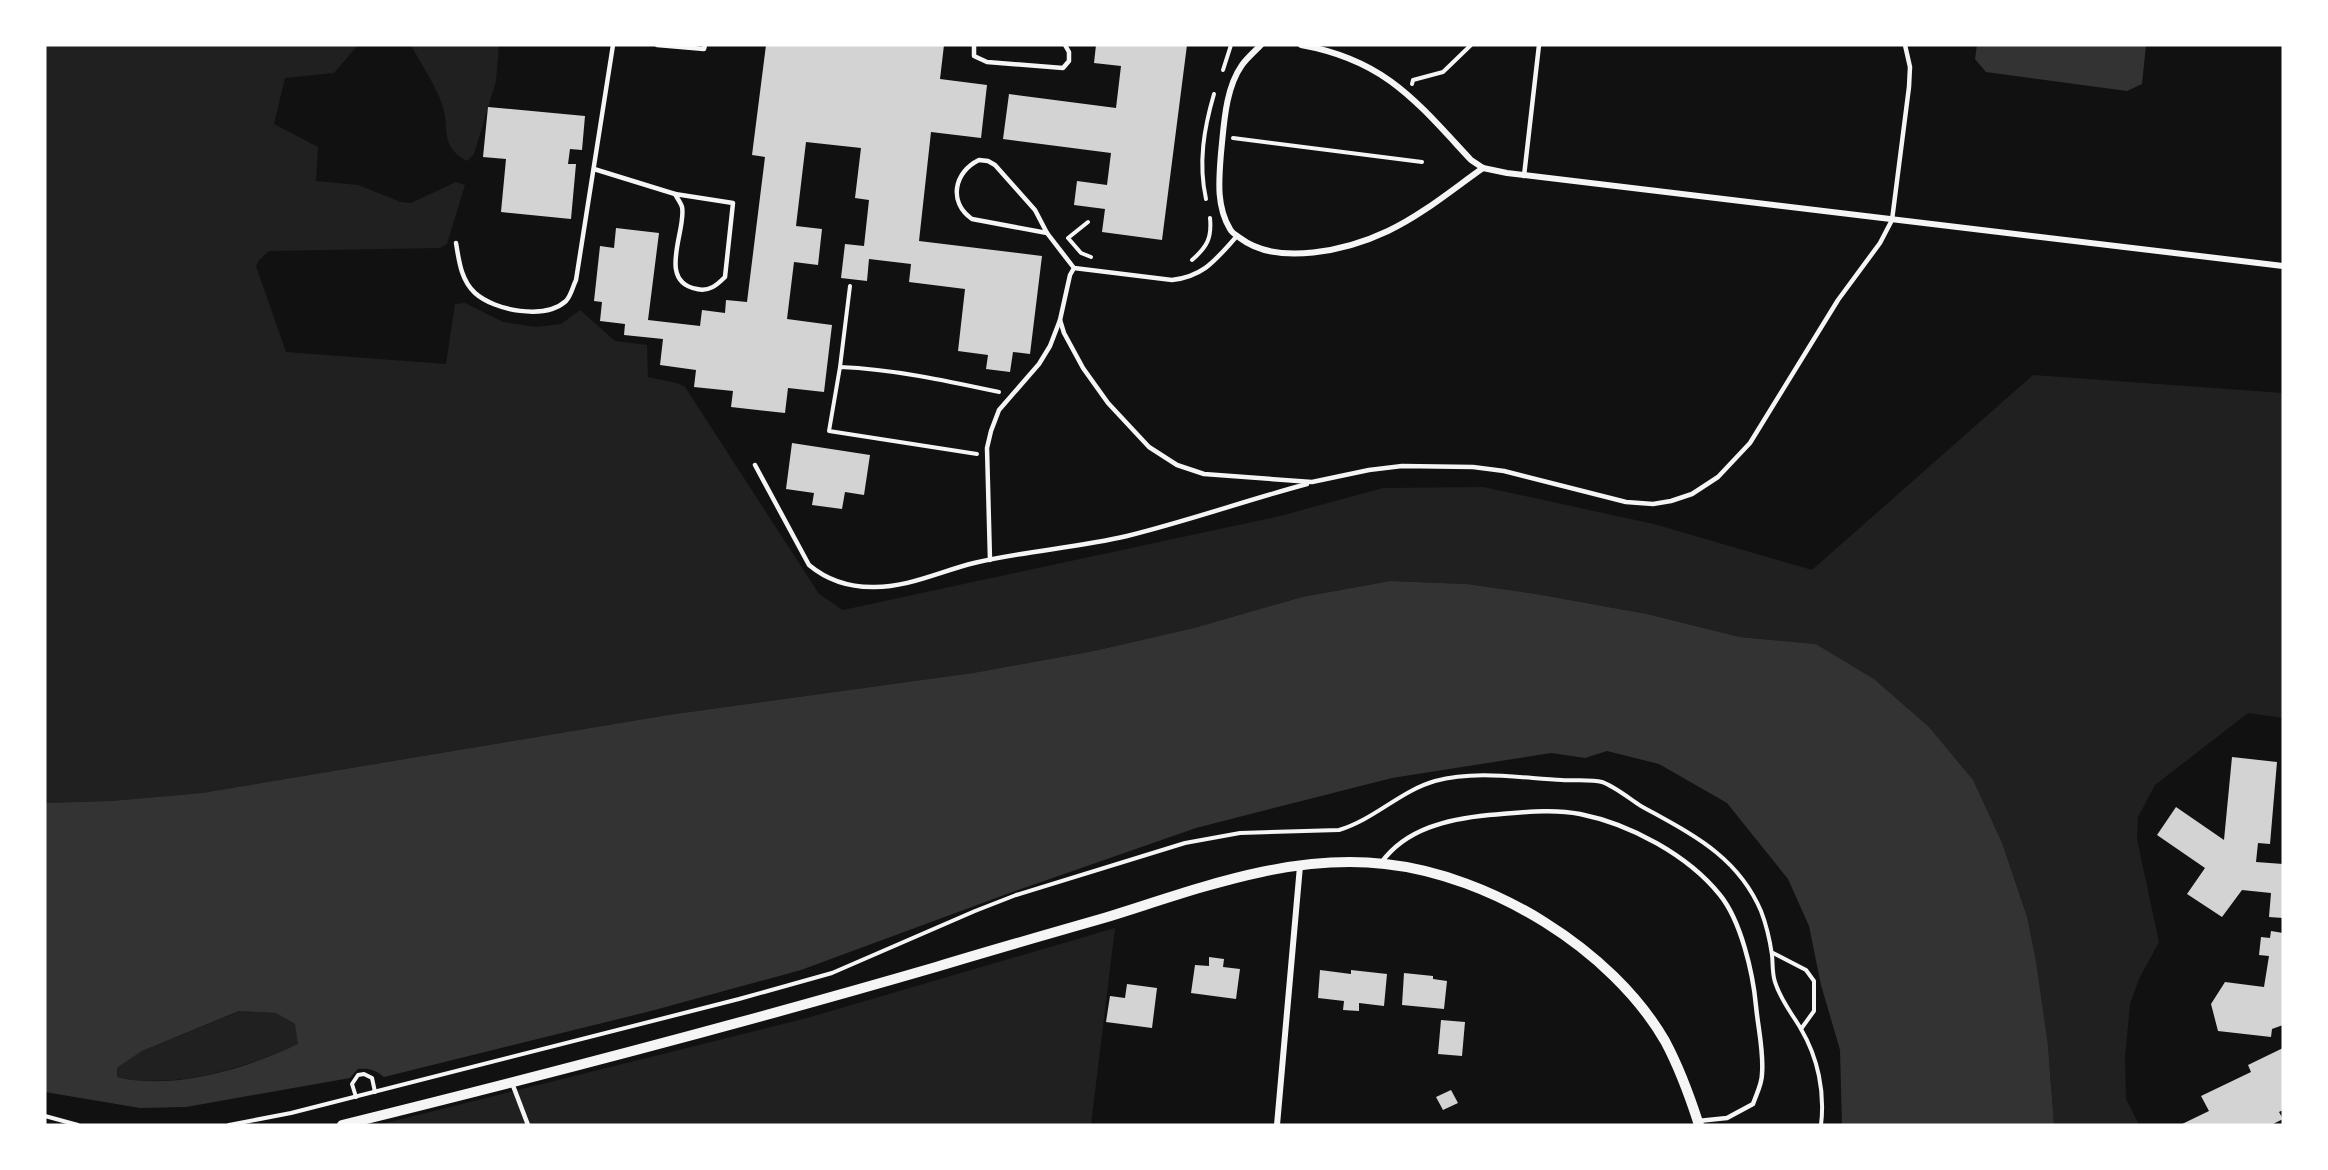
<svg xmlns="http://www.w3.org/2000/svg" width="2328" height="1170" font-family="'PT Sans Narrow',sans-serif">
<rect width="100%" height="100%" fill="#111"/>
<!-- green -->
<g fill="#202020">
<polygon points="45,45 358,45 334,73 285,78 274,124 318,147 316,181 358,185 401,202 411,203 456,182 465,185 447,244 440,248 269,251 259,260 256,266 286,352 446,364 455,304 465,303 503,322 537,327 561,324 580,310 615,341 647,345 648,377 677,383 685,387 819,594 843,610 1280,516 1383,488 1483,487 1654,524 1812,570 2033,375 2283,393 2283,718 2248,713 2155,785 2138,817 2137,839 2159,942 2139,979 2130,1004 2125,1058 2126,1099 2139,1125 2054,1125 2048,1046 1928,726 1874,679 1816,644 1740,637 1647,614 1536,594 1467,584 1390,581 1302,597 1194,628 1094,651 973,673 668,715 202,793 111,801 45,803"/>
<path d="M411 45H499L496 81 474 154 467 161C438 145 451 129 442 104 435 84 421 64 411 45Z"/>
<polygon points="1115,928 1091,1125 378,1125 807,1018"/>
<path d="M240 1011 276 1013 295 1024 299 1044C244 1068 176 1090 116 1077L117 1068 142 1051Z"/>
</g>
<!-- water -->
<g fill="#333" fill-rule="evenodd">
<polygon points="1977,45 2146,45 2142,84 2127,91 1986,72 1975,59"/>
<path d="M1390 581 1467 584 1536 594 1647 614 1740 637 1816 644 1874 679 1928 726 1973 780 2002 843 2027 917 2036 962 2048 1046 2054 1125H1842L1840 1050 1821 985 1809 926 1788 879 1727 803 1659 764 1607 751 1585 758 1551 753 1392 778 1196 828 1015 891 801 970 651 1011 384 1077C376 1070 369 1068 358 1069L350 1078 186 1107 140 1108 45 1092V803L111 801 202 793 668 715 973 673 1094 651 1194 628 1302 597ZM239 1011 276 1013 295 1024 298 1044C248 1068 172 1091 117 1077V1068L142 1051Z"/>
</g>
<!-- building -->
<g fill="#d3d3d3">
<polygon points="766,45 944,45 940,79 987,85 981,138 931,132 919,241 1042,256 1030,354 1013,352 1010,372 986,369 988,355 958,351 965,289 909,282 911,264 869,259 867,281 841,278 845,244 864,246 869,200 855,198 861,148 806,142 796,226 822,229 818,265 794,262 787,319 832,325 824,392 788,388 785,413 731,407 733,391 694,387 696,370 660,365 663,339 624,335 625,324 600,321 602,302 594,301 600,246 614,248 616,228 659,233 648,320 700,326 702,310 725,313 726,300 747,302 765,157 752,155"/>
<polygon points="1096,45 1187,45 1162,240 1102,232 1105,209 1074,205 1077,181 1107,185 1111,153 1003,139 1009,94 1116,108 1121,66 1094,63"/>
<polygon points="488,107 585,116 582,150 570,149 568,164 576,164 571,219 501,212 506,159 483,157"/>
<polygon points="792,443 870,455 864,495 845,492 842,509 812,505 814,493 786,489"/>
<polygon points="2232,757 2277,762 2270,844 2258,843 2256,862 2283,864 2283,918 2269,917 2271,893 2242,890 2222,917 2187,894 2205,868 2157,835 2176,807 2224,840"/>
<polygon points="2271,931 2283,933 2283,1025 2272,1029 2271,1037 2218,1031 2211,1004 2225,982 2264,987 2269,956 2259,955 2261,937 2270,938"/>
<polygon points="1209,957 1224,959 1223,967 1240,969 1236,999 1191,993 1195,965 1209,966"/>
<polygon points="1320,970 1351,974 1351,970 1387,974 1384,1006 1359,1003 1359,1011 1343,1010 1344,1001 1318,998"/>
<polygon points="1404,973 1433,976 1433,979 1447,981 1444,1009 1402,1005"/>
<polygon points="1127,984 1157,988 1152,1028 1106,1022 1110,996 1125,998"/>
<polygon points="1441,1020 1465,1022 1462,1056 1438,1054"/>
<polygon points="2283,1048 2283,1110 2279,1112 2283,1119 2271,1125 2180,1125 2209,1111 2201,1096 2251,1072 2248,1065"/>
<polygon points="1451,1090 1458,1103 1443,1110 1436,1097"/>
</g>
<g fill="none" stroke-linecap="round" stroke-linejoin="round">
<!-- path -->
<g stroke="#f5f5f5" stroke-width="4">
<polyline points="1223,70 1231,45"/>
<polyline points="1412,84 1413,80 1443,72 1471,45"/>
<polyline points="1233,138 1422,162"/>
<path d="M1206 199C1198 163 1204 128 1214 94"/>
<polyline points="1088,222 1068,238 1081,253 1091,257"/>
<path d="M1192 260C1207 247 1212 238 1210 218"/>
<polyline points="840,367 850,286"/>
<path d="M977 454 829 431 840 367C893 369 948 381 999 392"/>
<polyline points="1773,953 1806,970 1814,981 1814,1011 1801,1029"/>
<polyline points="356,1097 352,1084 358,1075 364,1074 372,1078 375,1092"/>
<polyline points="45,1116 78,1125"/>
<path d="M229 1125 291 1113 739 999 832 973 975 911 1016 895 1185 843 1240 833 1339 830C1375 819 1400 791 1435 781 1476 770 1521 778 1562 780 1574 781 1591 779 1602 782 1614 786 1630 799 1641 806 1691 834 1737 855 1761 911 1766 924 1770 941 1772 955 1773 964 1772 973 1775 982 1781 1001 1791 1012 1801 1029 1818 1058 1825 1092 1821 1125"/>
</g>
<!-- service -->
<g stroke="#f5f5f5" stroke-width="4.5">
<polyline points="657,45 704,49 705,45"/>
<polyline points="974,45 974,56 987,62 1063,68 1069,61 1069,52 1065,45"/>
<path d="M979 160 988 161 995 165 1035 210 1047 233 972 219C948 202 954 172 979 160Z"/>
<polyline points="594,169 675,194"/>
<polyline points="1524,176 1539,45"/>
<path d="M675 194 733 203 725 277C717 285 709 292 697 289 656 282 687 229 682 207 681 203 677 198 675 194Z"/>
<path d="M1047 233 1074 268 1172 280C1205 276 1216 259 1237 236"/>
<path d="M456 243C459 261 461 280 475 293 495 311 545 320 566 301 571 296 573 286 576 280L613 45"/>
<polyline points="1074,268 1070,275 1060,320 1064,333 1083,368 1108,403 1149,447 1177,465 1204,474 1312,482 1369,470 1402,466 1473,467 1504,471 1626,502 1653,504 1671,501 1692,494 1718,477 1750,443 1838,300 1880,243 1892,220 1909,87 1910,67 1905,45"/>
<path d="M755 465 809 565C827 580 848 587 872 587 907 588 941 571 974 563 1024 551 1076 548 1127 536 1188 521 1247 500 1307 484"/>
<polyline points="990,560 987,448 991,431 999,410 1039,364 1050,346 1060,320"/>
<path d="M1381 863C1406 828 1449 819 1489 815 1518 813 1551 808 1580 814 1630 824 1688 855 1720 895 1741 921 1753 973 1756 1006 1758 1028 1764 1052 1762 1074 1762 1084 1756 1095 1753 1104L1727 1118 1698 1121"/>
<polyline points="512,1083 528,1125"/>
</g>
<!-- minor -->
<g stroke="#f5f5f5" stroke-width="6">
<path d="M1261 45C1255 51 1247 58 1242 65 1225 89 1224 125 1221 153 1219 179 1216 206 1230 229 1232 233 1236 235 1240 238 1278 267 1348 250 1388 231 1422 215 1453 189 1483 168"/>
<path d="M1301 45C1385 60 1416 101 1471 160L1483 168 1507 173 2283 266"/>
<polyline points="1277,1125 1300,866"/>
</g>
<!-- tertiary -->
<path stroke="#f5f5f5" stroke-width="10" d="M342 1125C541 1076 740 1024 936 967 992 950 1048 934 1104 918 1195 890 1288 853 1385 864 1490 875 1612 949 1665 1041 1679 1067 1690 1097 1699 1125"/>
</g>
<!-- border -->
<rect width="2328" height="1170" fill="none" stroke="#ffffff" stroke-width="93"/>
</svg>
